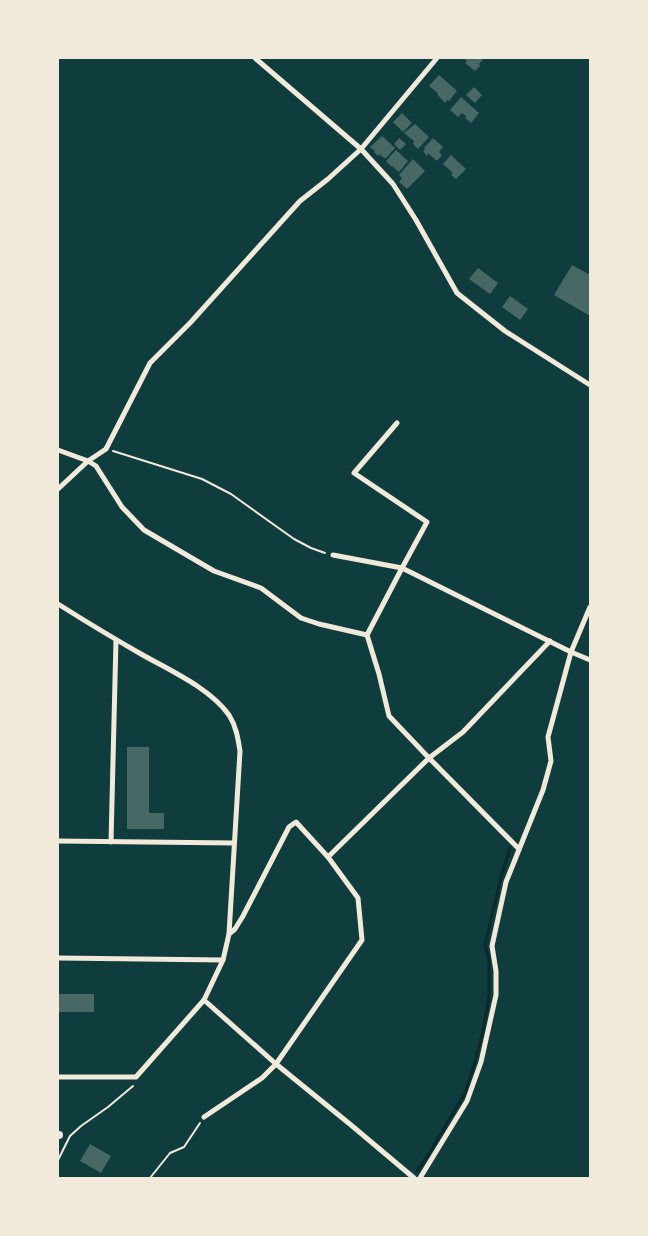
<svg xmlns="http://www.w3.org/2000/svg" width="648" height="1236" font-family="'Fira Sans Condensed',sans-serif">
<rect width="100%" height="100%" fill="#0f3d3e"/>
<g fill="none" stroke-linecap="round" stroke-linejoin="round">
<!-- stream -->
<polyline stroke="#0a2a2b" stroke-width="3" points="417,1171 427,1157 465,1093 476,1058 483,1030 489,997 489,960 485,945 501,877 510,848"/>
</g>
<!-- building -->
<g fill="#486865">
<polygon points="463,58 484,58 479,64 480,66 475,71 465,63 467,61"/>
<polygon points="439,75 457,91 449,101 447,100 445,103 437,94 438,93 429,86"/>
<polygon points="474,87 482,95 475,103 466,95"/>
<polygon points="461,97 479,113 471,123 465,118 466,116 462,113 458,117 450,110"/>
<polygon points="402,113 412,123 403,132 393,122"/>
<polygon points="415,124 429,137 418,149 413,144 414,141 404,133"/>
<polygon points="382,136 395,148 386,158 384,158 379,154 378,156 374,152 375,151 370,147"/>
<polygon points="399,138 406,144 400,150 394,144"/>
<polygon points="433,138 443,147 439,152 442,155 437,161 428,153 427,156 423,151 425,149 424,148"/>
<polygon points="396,150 408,161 399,172 392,166 392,167 386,161"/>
<polygon points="451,155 466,169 456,179 451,175 453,173 443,164"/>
<polygon points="413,159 425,171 407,189 399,182 402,178 399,175"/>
<polygon points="572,265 590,275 590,316 554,295"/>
<polygon points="478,268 498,283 490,294 469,279"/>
<polygon points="510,296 528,309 520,320 502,307"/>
<polygon points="127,747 149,747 149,813 164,813 164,829 127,829"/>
<rect x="58" y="994" width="36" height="18"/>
<polygon points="90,1144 111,1156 101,1173 80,1161"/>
</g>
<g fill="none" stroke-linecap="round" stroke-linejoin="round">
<!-- path -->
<g stroke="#f1e9da" stroke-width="2">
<polyline points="113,451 202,479 231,494 294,539 311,548 325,553"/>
<polyline points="58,1160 70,1136 81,1126 108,1107 133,1086"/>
<polyline points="150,1178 170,1153 184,1147 200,1123"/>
</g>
<!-- minor -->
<g stroke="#f1e9da" stroke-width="5">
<polyline points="255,58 361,149 393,184 416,220 457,293 505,331 590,385"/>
<polyline points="58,450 88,461 96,466 122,507 144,530 214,571 261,588 301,618 319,624 367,635"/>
<polyline points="58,489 88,461 106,449 150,363 190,323 300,201 328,179 361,149 437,58"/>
<polyline points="333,555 402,568 427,522 354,473 397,423"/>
<path d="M58 604C85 621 113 638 141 654 169 670 210 688 229 715 236 726 238 738 240 751L229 934 223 960 204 1000 136 1077H58"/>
<polyline points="58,841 234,843"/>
<polyline points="111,842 116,640"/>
<polyline points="519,849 429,758 389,716 379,674 367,635 402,568 571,652 590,660"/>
<polyline points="328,857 429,758 463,732 550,641"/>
<polyline points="58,958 223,960"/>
<polyline points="204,1000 276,1064 351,1125 414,1178"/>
<polyline points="204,1117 262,1078 276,1064 362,940 358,898 328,857 296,822 289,827 243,916 235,929 229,934"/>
<polyline points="420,1178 467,1101 481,1062 496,995 496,971 492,946 506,882 543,790 551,761 548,737 571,652 590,607"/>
</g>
<!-- tertiary -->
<polyline stroke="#f1e9da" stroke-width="8" points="58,1135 59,1135"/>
</g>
<!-- border -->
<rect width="648" height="1236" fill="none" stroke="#f1e9da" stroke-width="118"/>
</svg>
